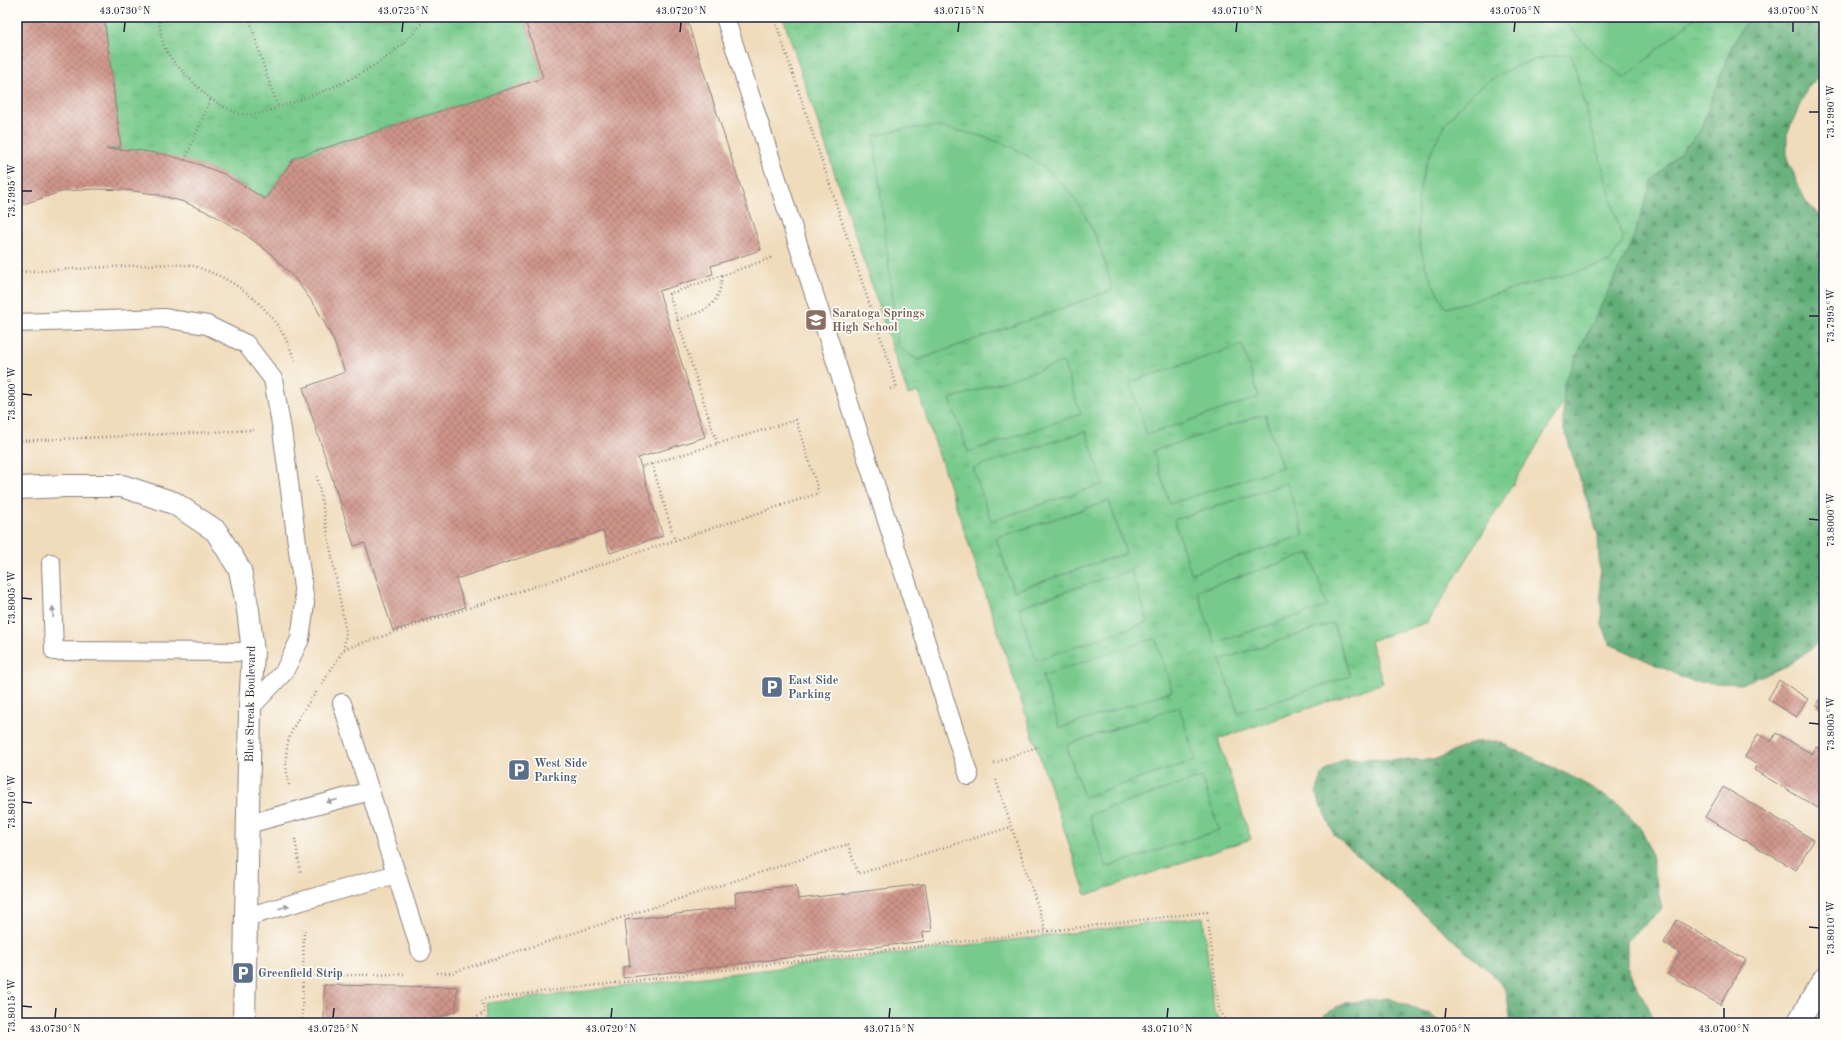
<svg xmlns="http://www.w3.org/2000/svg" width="1841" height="1040" font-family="'Old Standard TT',serif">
<defs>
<pattern id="grass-tufts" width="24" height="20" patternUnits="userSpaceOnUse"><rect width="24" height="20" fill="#78ca8c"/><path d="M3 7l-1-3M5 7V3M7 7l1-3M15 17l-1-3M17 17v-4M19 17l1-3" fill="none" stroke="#68ad7a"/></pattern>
<pattern id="forest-firs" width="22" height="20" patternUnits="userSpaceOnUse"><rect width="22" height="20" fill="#62ae78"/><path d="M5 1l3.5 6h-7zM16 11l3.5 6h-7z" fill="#508d64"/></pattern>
<pattern id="building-cross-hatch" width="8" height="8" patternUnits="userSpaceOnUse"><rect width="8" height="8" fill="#cf9489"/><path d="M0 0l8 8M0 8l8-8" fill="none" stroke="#a87871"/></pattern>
</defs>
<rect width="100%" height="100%" fill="#fdfcf7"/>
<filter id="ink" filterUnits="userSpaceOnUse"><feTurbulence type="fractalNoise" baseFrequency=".025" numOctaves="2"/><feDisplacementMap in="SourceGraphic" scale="8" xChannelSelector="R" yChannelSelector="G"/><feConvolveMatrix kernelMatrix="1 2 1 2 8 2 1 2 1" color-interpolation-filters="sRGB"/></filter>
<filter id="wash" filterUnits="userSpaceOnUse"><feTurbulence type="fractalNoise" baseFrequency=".012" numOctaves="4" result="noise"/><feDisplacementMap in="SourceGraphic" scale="16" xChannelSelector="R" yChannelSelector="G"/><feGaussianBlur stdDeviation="0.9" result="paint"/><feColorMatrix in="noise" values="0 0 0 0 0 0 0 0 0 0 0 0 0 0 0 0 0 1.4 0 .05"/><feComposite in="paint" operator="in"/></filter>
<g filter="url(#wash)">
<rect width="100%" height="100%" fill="#f0dcbb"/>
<!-- grass -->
<g fill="url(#grass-tufts)" stroke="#4d7664">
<path d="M104 17H524L543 78 294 158 265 199C214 164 167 152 106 149L121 147Z"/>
<polygon points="783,17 1801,17 1428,622 1370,641 1383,683 1218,739 1251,839 1086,895 918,392 908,395"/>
</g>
<!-- forest -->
<g fill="url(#forest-firs)" stroke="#42685a">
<polygon points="1749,17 1824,17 1824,72 1807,89 1787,134 1787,158 1806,202 1824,219 1824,639 1787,666 1741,684 1694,682 1610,644 1602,624 1598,535 1563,426 1564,382 1631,244 1652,181 1699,133 1733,44"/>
<path d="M1497 741C1539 762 1629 795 1647 841 1654 861 1657 888 1662 909L1627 941V965L1655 1023H1511L1506 990 1492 974 1334 835 1316 793 1323 773 1343 759 1434 760 1474 742Z"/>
<polygon points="1388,998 1428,1013 1441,1023 1323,1023 1324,1015 1345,1003"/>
</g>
<!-- pitch -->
<g fill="#78ca8c" stroke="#4d7664">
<polygon points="1560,17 1695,17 1625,78 1596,56"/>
<path d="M1571 54 1623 241 1610 262 1446 308C1437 292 1428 276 1423 258 1402 179 1444 94 1520 65 1536 58 1554 56 1571 54Z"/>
<path d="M933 127C1034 138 1091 189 1112 290L918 360 898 347 874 136 903 129Z"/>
<polygon points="1242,345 1259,397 1147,435 1130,382"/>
<polygon points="1063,362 1081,414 968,452 950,399"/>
<polygon points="1265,414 1282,467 1170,504 1153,451"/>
<polygon points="1086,431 1103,484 991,521 973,468"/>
<polygon points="1287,483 1304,535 1191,573 1174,520"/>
<polygon points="1109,501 1126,553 1014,591 996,538"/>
<polygon points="1310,553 1327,606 1215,643 1197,591"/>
<polygon points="1131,570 1148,622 1036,660 1019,607"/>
<polygon points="1333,623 1350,676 1238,713 1220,660"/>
<polygon points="1155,638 1172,691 1060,728 1042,676"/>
<polygon points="1179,707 1196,760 1084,797 1066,745"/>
<polygon points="1202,777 1219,830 1107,867 1089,815"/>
<polygon points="1203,917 1214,1012 1222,1023 477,1023 488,1016 487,1003"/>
</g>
<g id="blocks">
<!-- building -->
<g fill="url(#building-cross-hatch)">
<polygon points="17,17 104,17 121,147 106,149 137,150 167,155 195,163 224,174 265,199 294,158 543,78 524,17 686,17 761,250 711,266 713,274 659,291 705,437 638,458 663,536 610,553 603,531 456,579 465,607 393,631 365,543 354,546 303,388 345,372 333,339 316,307 295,279 270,253 242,232 212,214 184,202 155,194 125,190 95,189 64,191 17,206"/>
<polygon points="1779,680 1808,699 1796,717 1768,699"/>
<polygon points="1824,692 1824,711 1816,705"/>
<polygon points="1776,733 1812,754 1816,747 1824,751 1823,811 1754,770 1757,765 1745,757 1758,734 1771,742"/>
<polygon points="1723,787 1814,840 1796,870 1705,817"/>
<polygon points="925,884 932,931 923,932 924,941 623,978 623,967 630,966 625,920 736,907 735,893 796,885 798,899"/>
<polygon points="1677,920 1746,960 1720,1005 1668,974 1680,953 1664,943"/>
<polygon points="324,985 457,987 456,1011 422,1023 324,1023"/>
</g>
</g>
</g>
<g filter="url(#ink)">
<use href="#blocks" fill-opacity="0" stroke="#897f7b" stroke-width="1"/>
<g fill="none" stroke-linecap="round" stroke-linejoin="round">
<!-- lane casing -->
<g stroke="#897f7b" stroke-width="20">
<g id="lane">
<polyline points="725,17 969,776"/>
<polyline points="17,323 163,318 207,325 246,344 273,379 282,430 305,603 300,639 284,672 250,708"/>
<polyline points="51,563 54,651 253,652"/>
<polyline points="342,703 421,952"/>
<polyline points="248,824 370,791"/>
<polyline points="246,917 396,874"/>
</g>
</g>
<!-- street casing -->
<g stroke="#897f7b" stroke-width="24">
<polyline id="street" points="17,488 66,486 122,486 174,503 216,531 240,570 248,610 253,652 250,708 244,1023"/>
</g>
<!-- secondary casing -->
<g stroke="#897f7b" stroke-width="24">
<polyline id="secondary" points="1798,1023 1824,979"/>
</g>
<!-- path -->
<g stroke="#897f7b" stroke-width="2.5" stroke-dasharray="1 3" stroke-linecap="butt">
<path d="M159 17C161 51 167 55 190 79 205 94 208 99 227 108 232 110 237 114 241 114 257 116 271 110 285 105 337 88 394 64 426 17"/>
<polyline points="249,17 265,71 278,107"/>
<polyline points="774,17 897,387 890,389"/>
<polyline points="185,160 210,100"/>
<path d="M17 272C53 270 90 268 126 266 148 265 171 263 193 266 198 267 204 270 210 272 249 287 283 321 295 362"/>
<path d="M677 320C706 310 719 309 722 275"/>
<polyline points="17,441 255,430"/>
<polyline points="717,443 669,294 774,257"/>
<polyline points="652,464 675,541"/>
<polyline points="317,476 346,632 344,649 322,684"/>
<polyline points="344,649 819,493 796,420 641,467"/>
<polyline points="994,763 1037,747"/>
<polyline points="996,780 1046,931"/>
<path d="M289 785C280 742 292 726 317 691"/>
<polyline points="295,839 301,874"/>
<polyline points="437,973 451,973 848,844 858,874 1011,827"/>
<polyline points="303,976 406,974"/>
<polyline points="302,1023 304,928"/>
<polyline points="467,1023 484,1013 482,999 1207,912 1219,1010 1228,1023"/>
</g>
<!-- lane -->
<use href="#lane" stroke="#fff" stroke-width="18"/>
<!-- street -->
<use href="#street" stroke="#fff" stroke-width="22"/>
<!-- secondary -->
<use href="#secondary" stroke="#fff" stroke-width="22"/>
</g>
<!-- one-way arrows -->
<defs><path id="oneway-solid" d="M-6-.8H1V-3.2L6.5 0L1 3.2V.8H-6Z"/></defs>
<g fill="#9c9ca7">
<use href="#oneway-solid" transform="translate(53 612) rotate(-92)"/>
<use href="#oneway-solid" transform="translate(332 801) rotate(165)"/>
<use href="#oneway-solid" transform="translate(284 907) rotate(-16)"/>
</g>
</g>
<!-- ticks -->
<path fill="none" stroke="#22223b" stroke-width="1.5" d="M124 32 125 22M402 32 403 22M680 32 681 22M958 32 959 22M1236 32 1237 22M1514 32 1515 22M1793 32V22M1809 112H1819M22 191H32M1809 316H1819M22 394 32 395M1809 519 1819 520M22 598 32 599M1809 723 1819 724M22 802 32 803M1809 927 1819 928M22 1006 32 1007M55 1018 56 1008M333 1018 334 1008M611 1018 612 1008M889 1018 890 1008M1167 1018 1168 1008M1445 1018 1446 1008M1724 1018V1008"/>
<!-- icons -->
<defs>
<g id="school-square" transform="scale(1.15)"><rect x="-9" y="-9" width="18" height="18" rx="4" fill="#8d6e63" stroke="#fdfcf7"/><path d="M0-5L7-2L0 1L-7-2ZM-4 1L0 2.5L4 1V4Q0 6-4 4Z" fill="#fff"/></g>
<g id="parking-square" transform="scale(1.15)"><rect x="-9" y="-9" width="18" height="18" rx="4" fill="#5c6f8a" stroke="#fdfcf7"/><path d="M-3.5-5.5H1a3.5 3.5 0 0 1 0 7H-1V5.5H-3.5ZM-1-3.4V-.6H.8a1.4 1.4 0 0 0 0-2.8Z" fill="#fff"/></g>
</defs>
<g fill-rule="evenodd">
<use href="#school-square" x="816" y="320"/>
<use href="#parking-square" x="772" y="687"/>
<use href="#parking-square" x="519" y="770"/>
<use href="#parking-square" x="243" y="973"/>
</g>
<g text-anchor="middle" stroke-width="3.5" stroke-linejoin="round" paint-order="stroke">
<!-- education labels -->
<g font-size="12" font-weight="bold" fill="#785e54" stroke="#fdfcf7" text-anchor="start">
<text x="832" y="317">Saratoga Springs<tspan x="832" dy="14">High School</tspan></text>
</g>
<!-- service labels -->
<g font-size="12" font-weight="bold" fill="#4e5e75" stroke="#fdfcf7" text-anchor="start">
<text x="788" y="684">East Side<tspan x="788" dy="14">Parking</tspan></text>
<text x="534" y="767">West Side<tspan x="534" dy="14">Parking</tspan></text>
<text x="258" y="977">Greenfield Strip</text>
</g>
<!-- street labels -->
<g font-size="12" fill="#22223b" stroke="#fdfcf7">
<text transform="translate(250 704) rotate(-89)" y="4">Blue Streak Boulevard</text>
</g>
</g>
<!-- margin -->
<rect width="1841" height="1040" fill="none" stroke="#fdfcf7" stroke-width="44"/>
<rect x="22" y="22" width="1797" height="996" fill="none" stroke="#22223b" stroke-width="1.5"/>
<g font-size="10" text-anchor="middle" fill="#22223b">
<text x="125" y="14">43.0730°N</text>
<text x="403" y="14">43.0725°N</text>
<text x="681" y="14">43.0720°N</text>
<text x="959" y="14">43.0715°N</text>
<text x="1237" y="14">43.0710°N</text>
<text x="1515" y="14">43.0705°N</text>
<text x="1793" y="14">43.0700°N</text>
<text transform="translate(1830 112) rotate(-90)" y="4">73.7990°W</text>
<text transform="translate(11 191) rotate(-90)" y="4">73.7995°W</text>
<text transform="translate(1830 316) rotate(-90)" y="4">73.7995°W</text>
<text transform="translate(11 394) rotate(-90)" y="4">73.8000°W</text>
<text transform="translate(1830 520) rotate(-90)" y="4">73.8000°W</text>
<text transform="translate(11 598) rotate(-90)" y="4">73.8005°W</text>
<text transform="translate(1830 724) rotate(-90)" y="4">73.8005°W</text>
<text transform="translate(11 802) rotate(-90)" y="4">73.8010°W</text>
<text transform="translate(1830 928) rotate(-90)" y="4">73.8010°W</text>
<text transform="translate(11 1006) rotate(-90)" y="4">73.8015°W</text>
<text x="55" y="1032">43.0730°N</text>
<text x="333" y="1032">43.0725°N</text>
<text x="611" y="1032">43.0720°N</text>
<text x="889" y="1032">43.0715°N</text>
<text x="1167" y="1032">43.0710°N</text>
<text x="1445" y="1032">43.0705°N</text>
<text x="1724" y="1032">43.0700°N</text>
</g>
</svg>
